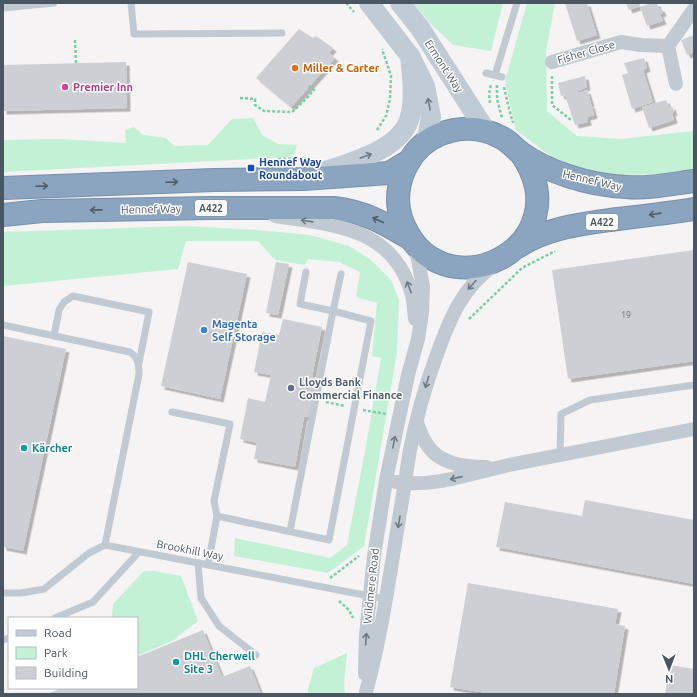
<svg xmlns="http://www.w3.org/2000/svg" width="697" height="697" font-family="Ubuntu,sans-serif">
<defs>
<filter id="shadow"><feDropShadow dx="3.5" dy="3.5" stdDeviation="0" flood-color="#0004"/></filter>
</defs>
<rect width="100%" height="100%" fill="#f5f3f3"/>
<!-- green -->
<g fill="#c3f1d5">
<polygon points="413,3 503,3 491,51 453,45 429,22"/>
<polygon points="527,3 555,3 546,52 547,111 577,136 621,139 694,131 694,172 676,174 597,175 553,158 516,130 505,81"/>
<polygon points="253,118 262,135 278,144 297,145 294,155 288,157 3,172 3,140 60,139 126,143 125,130 134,127 143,135 166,138 174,146 208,145 232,119"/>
<polygon points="186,226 257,230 310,235 349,246 370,259 391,280 399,300 397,352 364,546 328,573 234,556 235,538 330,558 347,545 366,446 381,358 372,356 377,303 356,297 360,272 339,262 308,259 305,265 275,260 258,241 186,241 178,269 3,286 3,232"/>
<polygon points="144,571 155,571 181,576 198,621 177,637 176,639 137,656 137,618 112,618 113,604"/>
<polygon points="347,653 344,683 345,694 308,694 308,689 314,668"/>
</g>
<!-- building -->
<g fill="#cdcfd5" filter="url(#shadow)">
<polygon points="565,3 587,3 597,35 577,41"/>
<polygon points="626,3 639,3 640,6 629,10"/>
<polygon points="652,3 657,3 659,8 661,8 663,13 660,14 663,21 647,26 640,7"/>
<polygon points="299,29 313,38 316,36 333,48 329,53 335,58 291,107 256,78"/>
<polygon points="694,35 694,52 687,55 681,40"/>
<polygon points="644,58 647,68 643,70 653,102 632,109 622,75 628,73 624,63"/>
<polygon points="126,62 127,108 3,111 3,65"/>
<polygon points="585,76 587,87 578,91 578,93 587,90 591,103 585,105 585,106 591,104 594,115 587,117 588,122 575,125 565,95 561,96 558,83"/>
<polygon points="666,100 669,108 672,106 674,112 672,113 674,120 649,128 642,107"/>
<polygon points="694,250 694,361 568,379 552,270"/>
<polygon points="188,262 247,274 220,399 161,386"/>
<polygon points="276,262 289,264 278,315 266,313"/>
<polygon points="283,319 322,327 312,377 317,378 309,417 304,417 295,467 254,459 257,443 240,439 248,398 265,402 271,375 254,372 262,332 279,335"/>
<polygon points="3,336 66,349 23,551 3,547"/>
<polygon points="585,500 694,520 694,584 496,547 505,502 582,516"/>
<polygon points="468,583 618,609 615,624 625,626 614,694 481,694 481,692 450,687"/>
<polygon points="203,630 222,677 250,666 261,694 47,694 62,688 137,688 137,657"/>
<polygon points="670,665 694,669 694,694 665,694"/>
</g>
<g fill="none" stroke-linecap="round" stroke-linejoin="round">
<!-- highway casing -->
<g stroke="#7690ad" stroke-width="24">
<g id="highway">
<path d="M519 151C589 246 437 321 401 218 394 196 400 172 414 154 433 129 470 122 498 136 506 139 512 145 518 151 532 161 552 171 568 176 586 182 607 186 626 187 648 189 672 184 694 181"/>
<polyline points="3,188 214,180 303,179 389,173 409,161"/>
<path d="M3 215 42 211 211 208H334C366 212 384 223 411 239"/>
<path d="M519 246C549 227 583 224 618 219 643 216 669 213 694 209"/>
</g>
</g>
<!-- path -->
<g stroke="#7ad0a6" stroke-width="2.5" stroke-dasharray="3 2" stroke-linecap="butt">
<polyline points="346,3 354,12"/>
<polyline points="75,40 76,63"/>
<polyline points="552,76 552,105 571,120"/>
<polyline points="497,85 497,99 502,118"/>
<polyline points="504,87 509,109 513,123"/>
<polyline points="240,98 255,99 255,105 264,111 292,112 306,99 314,90 309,86"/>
<polyline points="490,103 489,94 491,84"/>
<polyline points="377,130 386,116 390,99 391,76 382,49"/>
<polyline points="278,159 309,158"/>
<polyline points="469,319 522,268 555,251"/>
<polyline points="326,402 345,406"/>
<polyline points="363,410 386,414"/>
<polyline points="330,578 359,556"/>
<polyline points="339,601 349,610 353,618"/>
</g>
<!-- lane -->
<g stroke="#c1cad2" stroke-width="7">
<polyline points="131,3 134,34 282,33"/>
<polyline points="3,8 54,3"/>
<polyline points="486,73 502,77"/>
<polyline points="495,75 517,3"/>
<path d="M3 325 130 352C138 358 139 364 139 374L105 545"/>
<polyline points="54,336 59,310 64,302 73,296 149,312 139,363"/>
<polyline points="172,412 230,424 214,501 217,516"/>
<polyline points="560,455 561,414 590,400 694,385"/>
<polyline points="290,531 333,311 300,304 306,272"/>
<polyline points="198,563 201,598 219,626 256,655"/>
<polyline points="208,565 217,516 329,540 371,321 333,311 341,274"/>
<polyline points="3,593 21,593 44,589 89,553 105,545 385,599"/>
<polyline points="55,618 93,602 139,552"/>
<polyline points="3,640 9,638"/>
</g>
<!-- street -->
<g stroke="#c1cad2" stroke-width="14">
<polyline points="552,62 621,42 641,45 668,46"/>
<polyline points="676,84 668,46 694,9"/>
<path d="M275 216C333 225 394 227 412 295 414 303 414 311 415 319"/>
<path d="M417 423C420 430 422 437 426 443 438 464 464 467 487 467"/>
<path d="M396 482C435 488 471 473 509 465 571 453 632 441 694 429"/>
<polyline points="365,674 366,635 374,556 386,480 408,375 418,339 422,313 423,286 415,244"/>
<path d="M366 692C383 630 391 565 402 501 405 484 407 467 410 450 416 419 425 387 436 357 450 318 461 289 495 264"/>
</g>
<!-- secondary -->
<g stroke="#c1cbd6" stroke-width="20">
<polyline points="369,3 410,56 425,86 431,117 426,143"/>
<polyline points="400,3 420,28 486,131"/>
<path d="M314 175C344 164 401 152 410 117 415 97 412 75 410 56"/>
</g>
<!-- highway -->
<use href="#highway" stroke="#8ba5c1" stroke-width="22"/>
</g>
<!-- one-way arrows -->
<defs><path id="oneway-shaft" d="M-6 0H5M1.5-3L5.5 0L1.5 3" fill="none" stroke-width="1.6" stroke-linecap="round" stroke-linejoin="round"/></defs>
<g stroke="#6e7984">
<use href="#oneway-shaft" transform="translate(429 104) rotate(-100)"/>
<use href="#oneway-shaft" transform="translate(366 156) rotate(-20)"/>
</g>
<g stroke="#505e6b">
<use href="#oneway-shaft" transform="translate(172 182) rotate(-2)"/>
<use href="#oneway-shaft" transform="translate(42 186) rotate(-2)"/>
<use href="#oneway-shaft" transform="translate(96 210) rotate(179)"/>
<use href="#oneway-shaft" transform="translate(655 214) rotate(172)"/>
<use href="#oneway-shaft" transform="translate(378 220) rotate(-156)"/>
</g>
<g stroke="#6e7983">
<use href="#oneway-shaft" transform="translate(307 221) rotate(-172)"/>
<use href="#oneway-shaft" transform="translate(472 285) rotate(132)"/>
<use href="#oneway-shaft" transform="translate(409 287) rotate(-111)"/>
<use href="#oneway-shaft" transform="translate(427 382) rotate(107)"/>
<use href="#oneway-shaft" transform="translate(394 442) rotate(-79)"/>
<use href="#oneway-shaft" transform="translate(456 478) rotate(167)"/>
<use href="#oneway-shaft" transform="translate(399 522) rotate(100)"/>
<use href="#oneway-shaft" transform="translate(366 639) rotate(-86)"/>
</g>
<!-- markers -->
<circle fill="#e8710a" stroke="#fff" stroke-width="1.5" cx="295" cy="68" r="4"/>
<circle fill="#d1479c" stroke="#fff" stroke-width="1.5" cx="65" cy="87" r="4"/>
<rect fill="#1a4fb4" stroke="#fff" stroke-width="1.5" x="247" y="164" width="8" height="8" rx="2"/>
<circle fill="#3f7fe0" stroke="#fff" stroke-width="1.5" cx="204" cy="330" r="4"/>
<circle fill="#5c6f8a" stroke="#fff" stroke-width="1.5" cx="291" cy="388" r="4"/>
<g fill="#0f9aa8" stroke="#fff" stroke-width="1.5">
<circle cx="24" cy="448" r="4"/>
<circle cx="176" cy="662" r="4"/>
</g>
<g text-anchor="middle" stroke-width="3" stroke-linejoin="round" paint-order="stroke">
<!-- number labels -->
<g font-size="9" fill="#6b747e">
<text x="626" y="318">19</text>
</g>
<!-- shield labels -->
<g fill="#fff" stroke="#808990" stroke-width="1">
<rect x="195" y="200" width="32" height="16" rx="3"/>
<rect x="586" y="214" width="32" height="16" rx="3"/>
</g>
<g font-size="10" font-weight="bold" fill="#4a5661">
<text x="211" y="212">A422</text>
<text x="602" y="226">A422</text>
</g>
<!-- street labels -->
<g font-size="11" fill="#4a5661" stroke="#fff">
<text transform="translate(586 52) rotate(-16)" y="4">Fisher Close</text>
<text transform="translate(444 66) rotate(57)" y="4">Ermont Way</text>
<text transform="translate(592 180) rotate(13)" y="4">Hennef Way</text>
<text transform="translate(151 209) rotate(-1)" y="4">Hennef Way</text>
<text transform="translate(190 550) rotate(11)" y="4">Brookhill Way</text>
<text transform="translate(371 586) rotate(-84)" y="4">Wildmere Road</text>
</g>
<!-- food labels -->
<g font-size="11" font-weight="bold" fill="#c56008" stroke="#fff" text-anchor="start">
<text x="303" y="72">Miller &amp; Carter</text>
</g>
<!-- hotel labels -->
<g font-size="11" font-weight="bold" fill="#b23c85" stroke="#fff" text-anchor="start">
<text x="73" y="91">Premier Inn</text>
</g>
<!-- transit labels -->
<g font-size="11" font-weight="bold" fill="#164399" stroke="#fff" text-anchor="start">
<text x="259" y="166">Hennef Way<tspan x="259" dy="13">Roundabout</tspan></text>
</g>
<!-- shop labels -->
<g font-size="11" font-weight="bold" fill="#366cbe" stroke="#fff" text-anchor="start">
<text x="212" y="328">Magenta<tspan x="212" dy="13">Self Storage</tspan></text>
</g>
<!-- service labels -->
<g font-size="11" font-weight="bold" fill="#4e5e75" stroke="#fff" text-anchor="start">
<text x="299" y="386">Lloyds Bank<tspan x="299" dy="13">Commercial Finance</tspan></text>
</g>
<!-- culture labels -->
<g font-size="11" font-weight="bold" fill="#0d838f" stroke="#fff" text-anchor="start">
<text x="32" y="452">Kärcher</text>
<text x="184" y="660">DHL Cherwell<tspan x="184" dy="13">Site 3</tspan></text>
</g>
</g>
<!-- border -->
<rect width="697" height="697" fill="none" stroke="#4a5661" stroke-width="8"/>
<!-- legend -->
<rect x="8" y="617" width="130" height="72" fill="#ffffff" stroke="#b7bbc0"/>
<rect x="16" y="630" width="20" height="6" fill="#c1cbd6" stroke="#b7bbc0"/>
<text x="44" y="637" font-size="12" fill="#4a5661">Road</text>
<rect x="16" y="647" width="20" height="12" fill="#c3f1d5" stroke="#b7bbc0"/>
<text x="44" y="657" font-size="12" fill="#4a5661">Park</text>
<rect x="16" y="667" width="20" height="12" fill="#cdcfd5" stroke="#b7bbc0"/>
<text x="44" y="677" font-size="12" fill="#4a5661">Building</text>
<!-- north arrow -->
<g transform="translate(669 669) rotate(179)" stroke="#ffffff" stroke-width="3" paint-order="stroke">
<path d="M0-3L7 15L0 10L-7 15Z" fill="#4a5661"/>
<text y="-6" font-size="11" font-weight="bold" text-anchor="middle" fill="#4a5661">N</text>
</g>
</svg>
